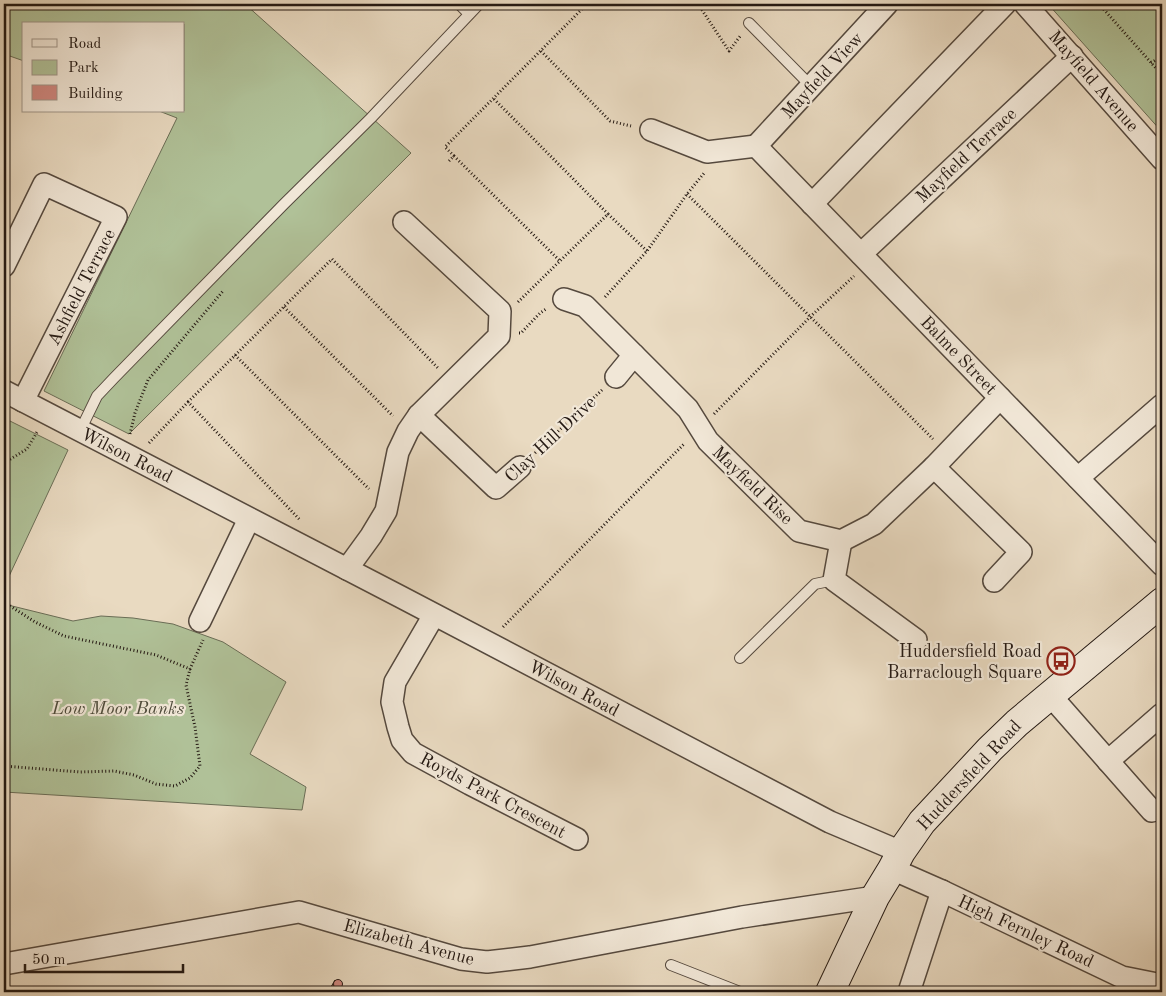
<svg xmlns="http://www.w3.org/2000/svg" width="1166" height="996" font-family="'Old Standard TT',serif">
<rect width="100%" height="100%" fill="#e9dac1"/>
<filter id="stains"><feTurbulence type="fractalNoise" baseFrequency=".004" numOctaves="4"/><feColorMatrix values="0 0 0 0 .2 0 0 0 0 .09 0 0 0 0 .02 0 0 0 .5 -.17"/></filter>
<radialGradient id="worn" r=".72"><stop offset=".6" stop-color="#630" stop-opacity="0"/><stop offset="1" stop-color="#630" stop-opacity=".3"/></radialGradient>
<!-- green -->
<g fill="#b0c198" stroke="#6a6d56">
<polygon points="4,4 245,4 411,153 129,434 44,391 177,118 159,111 184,111 184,24 24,24 24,61 4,54"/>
<polygon points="1048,4 1162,4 1162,132"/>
<polygon points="4,418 68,450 4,587"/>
<polygon points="4,604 73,621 101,616 133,618 173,624 223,642 286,682 250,754 306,787 302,810 4,792"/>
</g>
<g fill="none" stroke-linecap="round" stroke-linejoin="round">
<!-- service casing -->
<g stroke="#55493e" stroke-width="12">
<g id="service">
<polyline points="459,4 469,14"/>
<polyline points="749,23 811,86"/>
<polyline points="80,431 97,396 114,378 284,204 371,118 479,4"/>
<polyline points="740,658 815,584 834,580"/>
<polyline points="671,965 740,992"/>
</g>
</g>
<!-- minor casing -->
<g stroke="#55493e" stroke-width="24">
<g id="minor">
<polyline points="1025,4 1162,159"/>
<polyline points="651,130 707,152 756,146"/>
<polyline points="756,146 1162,565"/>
<polyline points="756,146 887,4"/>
<polyline points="812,204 1005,4"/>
<polyline points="861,254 1072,56"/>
<polyline points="4,266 44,184 116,217 23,401"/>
<polyline points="564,299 585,306 688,409 708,441 799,531 841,541 874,524 934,467 1000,398"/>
<polyline points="616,377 634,355"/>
<polyline points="4,391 401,597 830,822 901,852"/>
<polyline points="419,415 496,488 520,467"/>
<polyline points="934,467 1021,552 994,581"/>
<polyline points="1078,478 1162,405"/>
<polyline points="841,541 834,580 916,640"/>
<polyline points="347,569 371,536 386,511 398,452 408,431 419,415 499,336 500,311 404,222"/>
<polyline points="434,615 395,682 392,702 398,727 402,740 413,753 470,784 577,839"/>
<polyline points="200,621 249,519"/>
<polyline points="1050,695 1152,811"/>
<polyline points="1108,761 1162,714"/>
<polyline points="892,869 942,891 1122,977 1162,985"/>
<polyline points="4,964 299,912 461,959 487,962 530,957 742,917 875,897"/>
<polyline points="909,992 942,891"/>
</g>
</g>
<!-- secondary casing -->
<g stroke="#241913" stroke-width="30">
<polyline id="secondary" points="830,992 875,897 892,869 901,852 922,822 990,749 1017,723 1162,602"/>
</g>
<!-- path -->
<g stroke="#241913" stroke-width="3" stroke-dasharray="1 2.5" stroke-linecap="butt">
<polyline points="698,4 729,51 741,35"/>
<polyline points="1099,4 1162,75"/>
<polyline points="541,51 610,121 631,126"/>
<polyline points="1151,63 1162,56"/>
<polyline points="494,99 608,214"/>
<polyline points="454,156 445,147 587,4"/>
<polyline points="449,161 454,156 560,261"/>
<polyline points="687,194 933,439"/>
<polyline points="605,297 647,251 687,194 705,172"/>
<polyline points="518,302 608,214 647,251"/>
<polyline points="284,307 393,416"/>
<polyline points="519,333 521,333 540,313 546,309"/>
<polyline points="235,355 369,489"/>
<polyline points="188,402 332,259 438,368"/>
<polyline points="714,414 810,317 854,276"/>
<polyline points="130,434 135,413 148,380 223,291"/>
<polyline points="149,443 188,402 300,520"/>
<polyline points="535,453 602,390"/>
<polyline points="4,463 27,449 37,432"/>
<polyline points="4,602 35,622 64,636 156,655 190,669 203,640"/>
<polyline points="503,627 685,443"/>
<polyline points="4,766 80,772 114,771 134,775 156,784 175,786 190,778 200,766 195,727 186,685 190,669"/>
</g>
<!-- service -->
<use href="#service" stroke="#f1e7d7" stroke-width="10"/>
<!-- minor -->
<use href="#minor" stroke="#f1e7d7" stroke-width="21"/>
<!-- secondary -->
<use href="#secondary" stroke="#f1e7d7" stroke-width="28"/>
</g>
<!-- wall -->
<polygon fill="#b2746d" stroke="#241913" points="335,980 339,991 336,992 333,991 331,987"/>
<!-- shaded-wall -->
<polygon fill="#915e59" stroke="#241913" points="335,987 341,987 339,991 336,992 333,991"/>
<!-- building -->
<circle fill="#cf877f" stroke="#241913" cx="338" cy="984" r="4.5"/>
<!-- icons -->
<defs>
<g id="bus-ring" transform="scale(1.4375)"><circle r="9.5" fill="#f1e7d7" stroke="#8f2418" stroke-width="1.5"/><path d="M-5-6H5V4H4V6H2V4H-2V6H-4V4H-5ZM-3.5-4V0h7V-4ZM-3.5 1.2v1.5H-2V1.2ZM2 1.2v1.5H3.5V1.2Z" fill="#8f2418"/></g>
</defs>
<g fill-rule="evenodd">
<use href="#bus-ring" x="1061" y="661"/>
</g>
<g text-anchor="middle" stroke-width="4.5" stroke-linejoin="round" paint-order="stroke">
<!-- street labels -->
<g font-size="18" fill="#241913" stroke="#f1e7d7">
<text transform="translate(822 75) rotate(-47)" y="6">Mayfield View</text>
<text transform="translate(1094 81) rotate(49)" y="6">Mayfield Avenue</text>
<text transform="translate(966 155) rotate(-43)" y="6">Mayfield Terrace</text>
<text transform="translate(81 287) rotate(-63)" y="6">Ashfield Terrace</text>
<text transform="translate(959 355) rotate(46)" y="6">Balme Street</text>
<text transform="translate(550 439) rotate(-43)" y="6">Clay Hill Drive</text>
<text transform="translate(127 455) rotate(27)" y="6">Wilson Road</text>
<text transform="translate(753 485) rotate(44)" y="6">Mayfield Rise</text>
<text transform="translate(574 688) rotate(28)" y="6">Wilson Road</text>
<text transform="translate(969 775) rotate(-47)" y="6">Huddersfield Road</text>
<text transform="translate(493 795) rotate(28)" y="6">Royds Park Crescent</text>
<text transform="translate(1026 931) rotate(25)" y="6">High Fernley Road</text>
<text transform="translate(409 942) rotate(15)" y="6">Elizabeth Avenue</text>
</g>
<!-- poi labels -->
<g font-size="18" fill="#241913" stroke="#f1e7d7" text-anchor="end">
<text x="1042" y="657">Huddersfield Road<tspan x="1042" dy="21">Barraclough Square</tspan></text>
</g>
<!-- park labels -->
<g font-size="18" font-style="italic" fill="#4e4b3b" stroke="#f1e7d7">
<text x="118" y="714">Low Moor Banks</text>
</g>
</g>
<!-- margin -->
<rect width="1166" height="996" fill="none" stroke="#e9dac1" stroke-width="20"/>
<rect x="5" y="5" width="1156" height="986" fill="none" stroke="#241913" stroke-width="2.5"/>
<rect x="10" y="10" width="1146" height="976" fill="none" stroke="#241913"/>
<!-- legend -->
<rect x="22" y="22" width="162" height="90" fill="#f1e7d7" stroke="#9f9589"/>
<rect x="32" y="39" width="25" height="8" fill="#f1e7d7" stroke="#9f9589"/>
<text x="68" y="48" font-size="15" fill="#241913">Road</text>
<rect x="32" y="60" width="25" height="15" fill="#b0c198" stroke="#9f9589"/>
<text x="68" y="72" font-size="15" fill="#241913">Park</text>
<rect x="32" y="85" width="25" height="15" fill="#cf877f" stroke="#9f9589"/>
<text x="68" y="98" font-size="15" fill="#241913">Building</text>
<!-- scale -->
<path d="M25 964v8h158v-8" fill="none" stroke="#241913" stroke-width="2.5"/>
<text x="32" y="964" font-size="15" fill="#241913" stroke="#f1e7d7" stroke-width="4" paint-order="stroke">50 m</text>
<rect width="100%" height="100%" filter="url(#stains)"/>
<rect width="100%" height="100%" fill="url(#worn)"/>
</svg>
